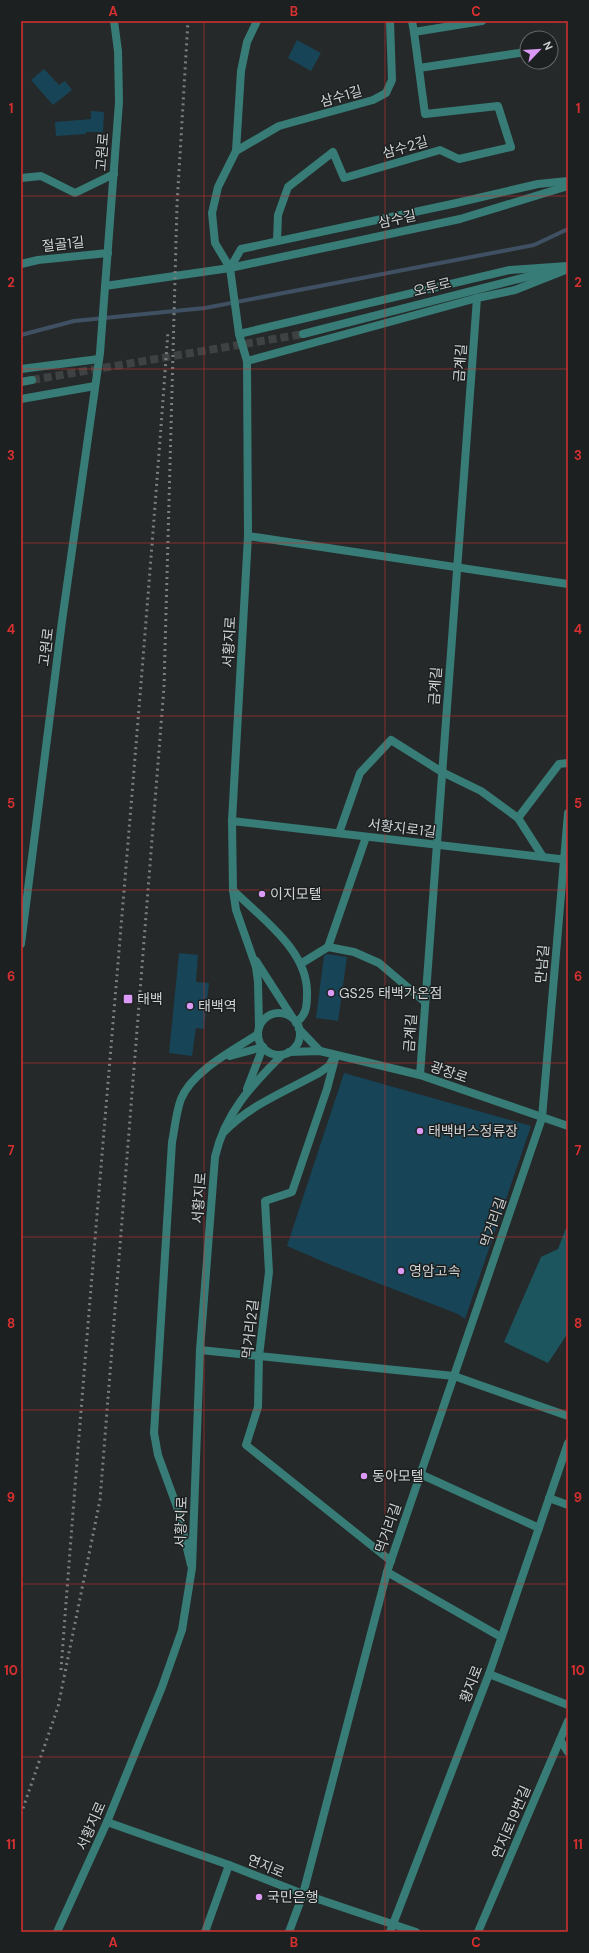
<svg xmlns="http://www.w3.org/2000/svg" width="589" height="1953" font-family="'DM Sans','Noto Sans KR',sans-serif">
<rect width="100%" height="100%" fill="#25292a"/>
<!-- green -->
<polygon fill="#1c555e" points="566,1228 568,1230 568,1333 548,1363 504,1342 541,1257 558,1249"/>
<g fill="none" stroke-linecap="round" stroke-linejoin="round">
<!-- stream -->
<polyline stroke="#3f5062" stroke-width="4" points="21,335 74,321 205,308 534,245 568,229"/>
</g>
<!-- building -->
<g fill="#184457">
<polygon points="297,40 321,53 311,71 288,58"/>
<polygon points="44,69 59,85 65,81 72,90 53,105 31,80"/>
<polygon points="91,111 104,112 103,132 86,132 86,134 56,136 55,122 91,119"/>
<polygon points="179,953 198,955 196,982 209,983 204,1029 196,1028 192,1056 169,1053"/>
<polygon points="327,954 347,957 338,1021 316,1018 324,956"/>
<polygon points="344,1073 531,1126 465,1319 458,1314 331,1265 287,1246"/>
</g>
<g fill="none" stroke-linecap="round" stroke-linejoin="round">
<!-- tertiary-tunnel -->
<polyline stroke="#3f4243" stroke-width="8" stroke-dasharray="8 4" stroke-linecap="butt" points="32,380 303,334"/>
<!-- service -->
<g stroke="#377c76" stroke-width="8">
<polyline points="230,268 241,249 452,204 538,184 568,181"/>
<polyline points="230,1056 263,1047"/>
<path d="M224 1132C248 1106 288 1090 319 1073L329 1066 334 1057"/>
<path d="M191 1565 177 1507 158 1455 154 1433 172 1142C175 1128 176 1112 181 1099 192 1071 234 1050 258 1034"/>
</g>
<!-- minor -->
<g stroke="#377c76" stroke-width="8">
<polyline points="257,21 247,42 241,71 236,151 218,187 212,213 215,243 230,268 239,334 247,361 248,536 232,821 233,890 236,910 256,967 258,982 259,1027"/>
<polyline points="412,21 414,32"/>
<polyline points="419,68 519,53"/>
<polyline points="236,151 279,126 373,100 386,93 392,80 390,21"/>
<polyline points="21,178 41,176 75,193 114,174"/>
<polyline points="277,241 278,215 288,187 333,152 344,178 440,150 459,159 511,147 498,106 425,114 414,32 482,21"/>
<polyline points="21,264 38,260 108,253"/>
<polyline points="105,286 230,268 460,219 568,186"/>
<polyline points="248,536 568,584"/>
<polyline points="518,818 559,764 568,763"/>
<polyline points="232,821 568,860"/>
<polyline points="339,833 360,773 391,740 442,772 481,791 518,818 543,857"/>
<path d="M233 890C262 919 309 951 307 995 307 1007 306 1015 296 1023"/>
<polyline points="328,947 366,837"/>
<polyline points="256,961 292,1017"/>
<polyline points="302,963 328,947 354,952 379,963 425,1002"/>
<polyline points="336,1055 327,1089 292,1192 265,1201 269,1272 259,1356 258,1407 246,1445 391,1561"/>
<polyline points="420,1075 477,298"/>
<polyline points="247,1089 263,1047"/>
<polyline points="200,1350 454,1376 568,1416"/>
<polyline points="420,1474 539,1528"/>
<polyline points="549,1498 568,1505"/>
<polyline points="387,1572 501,1637"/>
<polyline points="489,1674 568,1705"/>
<polyline points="560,1740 568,1752"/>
<path d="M57 1932 107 1822 162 1687 182 1630 192 1568 200 1350 215 1157C225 1113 251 1086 282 1055"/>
<polyline points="205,1932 229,1865"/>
<polyline points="289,1932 303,1894 387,1572 542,1118 568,813"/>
<polyline points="478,1932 568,1721"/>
</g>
<!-- tertiary -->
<g stroke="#377c76" stroke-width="8">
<polyline points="239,334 510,270 568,266"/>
<polyline points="303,334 550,271"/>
<polyline points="247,361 477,298 515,290 568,269"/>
<polyline points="21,369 99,359"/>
<polyline points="21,382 32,380"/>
<polyline points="21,399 95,386"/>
<polyline points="21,944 62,621 100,353 119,102 118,51 114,21"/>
<circle cx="279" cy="1034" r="21"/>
<polyline points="299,1029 320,1051"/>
<polyline points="289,1052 320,1051 420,1075 568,1126"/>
<polyline points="107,1822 229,1865 303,1894 416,1932"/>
<polyline points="390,1932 489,1674 568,1443"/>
</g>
<!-- rail -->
<g stroke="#7b7e7f" stroke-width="3" stroke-dasharray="2 4" stroke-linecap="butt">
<path d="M61 1670C94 1224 136 777 168 331"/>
<polyline points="21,1814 58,1707 100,1500 164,687 177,205 188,21"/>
</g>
</g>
<!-- grid -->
<path fill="none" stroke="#d63031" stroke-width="1" stroke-opacity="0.55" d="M204 21V1932M385 21V1932M21 196H568M21 369H568M21 543H568M21 716H568M21 890H568M21 1063H568M21 1237H568M21 1410H568M21 1584H568M21 1757H568"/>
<!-- markers -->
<g fill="#da9af6" stroke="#1c2020" stroke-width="1.5">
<circle cx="262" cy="894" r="4"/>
<circle cx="331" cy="993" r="4"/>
<rect x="123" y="994" width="10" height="10" rx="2"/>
<circle cx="190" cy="1006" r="4"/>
<circle cx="420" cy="1131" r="4"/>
<circle cx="401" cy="1271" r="4"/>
<circle cx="364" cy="1476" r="4"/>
<circle cx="259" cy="1897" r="4"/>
</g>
<g text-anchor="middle" stroke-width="3" stroke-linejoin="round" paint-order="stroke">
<!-- street labels -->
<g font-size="14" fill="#d0d2d3" stroke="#1c2020">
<text transform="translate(341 96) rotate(-16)" y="5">삼수1길</text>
<text transform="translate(405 147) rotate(-16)" y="5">삼수2길</text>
<text transform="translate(102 152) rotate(-86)" y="5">고원로</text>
<text transform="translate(397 219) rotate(-12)" y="5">삼수길</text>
<text transform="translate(63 244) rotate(-6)" y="5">절골1길</text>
<text transform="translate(432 287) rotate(-14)" y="5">오투로</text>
<text transform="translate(460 363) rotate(-86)" y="5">금계길</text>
<text transform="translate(229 642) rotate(-87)" y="5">서황지로</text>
<text transform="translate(46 647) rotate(-83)" y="5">고원로</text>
<text transform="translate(435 686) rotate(-86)" y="5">금계길</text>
<text transform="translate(402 828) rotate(7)" y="5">서황지로1길</text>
<text transform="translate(542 964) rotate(-85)" y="5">만남길</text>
<text transform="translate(410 1033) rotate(-86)" y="5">금계길</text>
<text transform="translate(449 1072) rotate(19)" y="5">광장로</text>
<text transform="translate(199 1198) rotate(-86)" y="5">서황지로</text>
<text transform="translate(493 1222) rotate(-71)" y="5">먹거리길</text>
<text transform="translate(250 1329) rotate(-84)" y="5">먹거리2길</text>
<text transform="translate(181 1522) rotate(-88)" y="5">서황지로</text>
<text transform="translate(388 1528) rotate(-71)" y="5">먹거리길</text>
<text transform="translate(471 1684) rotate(-69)" y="5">황지로</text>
<text transform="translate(511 1822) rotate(-67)" y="5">연지로19번길</text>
<text transform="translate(91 1826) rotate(-66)" y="5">서황지로</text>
<text transform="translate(266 1866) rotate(22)" y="5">연지로</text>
</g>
<!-- poi labels -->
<g font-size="14" fill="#d0d2d3" stroke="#1c2020" text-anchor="start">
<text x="270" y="899">이지모텔</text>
<text x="339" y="998">GS25 태백가온점</text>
<text x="137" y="1004">태백</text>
<text x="198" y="1011">태백역</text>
<text x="428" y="1136">태백버스정류장</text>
<text x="409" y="1276">영암고속</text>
<text x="372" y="1481">동아모텔</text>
<text x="267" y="1902">국민은행</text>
</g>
</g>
<!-- border -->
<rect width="589" height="1953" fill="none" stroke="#1c2020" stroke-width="44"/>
<!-- north arrow -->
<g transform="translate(539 50) rotate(65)"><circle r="19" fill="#1c2020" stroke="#646768"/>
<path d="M0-3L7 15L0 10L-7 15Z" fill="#da9af6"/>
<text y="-6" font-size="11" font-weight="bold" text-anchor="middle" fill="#d0d2d3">N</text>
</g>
<rect x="22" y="22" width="545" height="1909" fill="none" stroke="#d63031" stroke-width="1.5"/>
<g font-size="13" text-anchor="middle" font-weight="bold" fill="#d63031">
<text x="113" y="16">A</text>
<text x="294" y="16">B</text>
<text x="476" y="16">C</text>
<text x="11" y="113">1</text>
<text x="578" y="113">1</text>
<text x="11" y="287">2</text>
<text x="578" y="287">2</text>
<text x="11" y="460">3</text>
<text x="578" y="460">3</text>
<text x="11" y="634">4</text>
<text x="578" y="634">4</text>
<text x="11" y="808">5</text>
<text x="578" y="808">5</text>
<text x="11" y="981">6</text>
<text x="578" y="981">6</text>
<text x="11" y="1155">7</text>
<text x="578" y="1155">7</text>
<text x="11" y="1328">8</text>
<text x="578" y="1328">8</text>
<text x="11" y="1502">9</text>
<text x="578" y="1502">9</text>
<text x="11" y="1675">10</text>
<text x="578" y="1675">10</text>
<text x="11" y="1849">11</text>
<text x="578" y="1849">11</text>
<text x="113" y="1947">A</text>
<text x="294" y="1947">B</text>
<text x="476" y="1947">C</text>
</g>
</svg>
